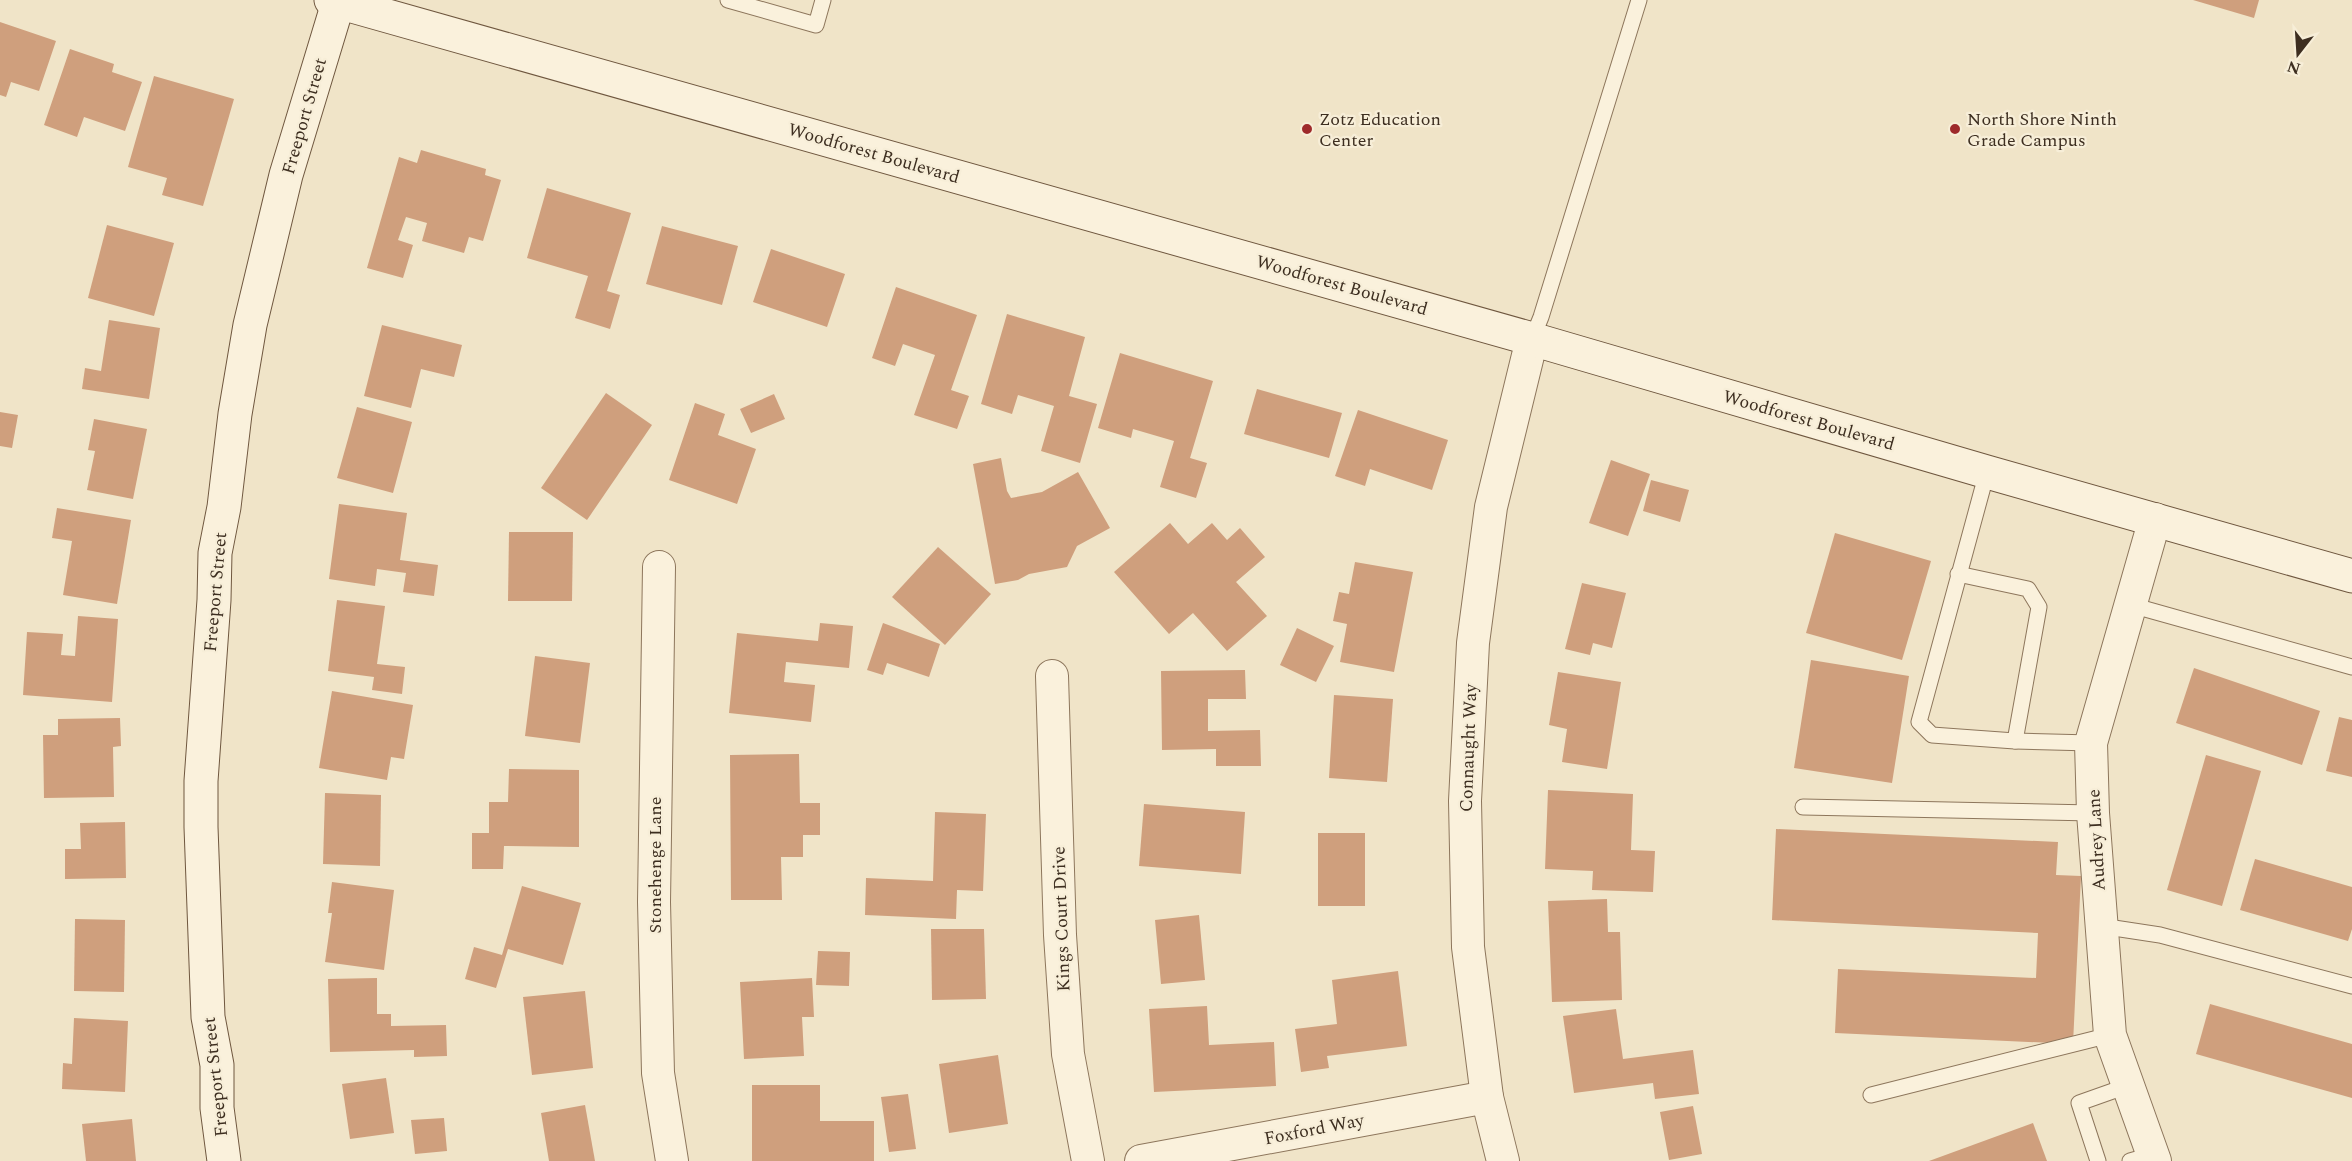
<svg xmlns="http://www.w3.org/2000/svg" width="2352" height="1161" font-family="Spectral,serif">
<rect width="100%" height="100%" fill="#f0e4c8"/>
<!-- building -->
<g fill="#cf9f7d">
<polygon points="2193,0 2259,0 2254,18"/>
<polygon points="0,22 56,41 39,91 11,82 6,97 0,95"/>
<polygon points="70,49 114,64 112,72 142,82 125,131 84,117 77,137 44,125"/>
<polygon points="154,76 234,99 203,206 162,195 167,178 128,167"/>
<polygon points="421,150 486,169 485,175 501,180 483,241 469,237 464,253 422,241 427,223 406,217 398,240 413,245 403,278 367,268 399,157 417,163"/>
<polygon points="547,188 631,213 607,291 620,295 610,329 575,318 588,276 527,258"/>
<polygon points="107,225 174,243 154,316 88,298"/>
<polygon points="662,226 738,246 722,305 646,284"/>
<polygon points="771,249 845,274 827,327 753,302"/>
<polygon points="896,287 977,315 951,390 969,396 957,429 914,415 935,355 903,344 895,366 872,358"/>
<polygon points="1007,314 1085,337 1069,396 1097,404 1080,463 1041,451 1054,406 1018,395 1012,414 981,404"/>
<polygon points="109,320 160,328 149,399 82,389 85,368 101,371"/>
<polygon points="382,325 462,345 454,377 421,369 411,408 364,396"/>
<polygon points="1120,353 1213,381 1190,458 1207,463 1196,498 1160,487 1174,441 1133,429 1131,438 1098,428"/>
<polygon points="1257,389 1342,413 1329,458 1244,434"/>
<polygon points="606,393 652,425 587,520 541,488"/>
<polygon points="774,394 785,419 751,433 740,409"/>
<polygon points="695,403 725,414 718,435 756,449 737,504 669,480"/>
<polygon points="357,407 412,422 393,493 337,478"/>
<polygon points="1358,410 1448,440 1432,490 1370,469 1365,486 1335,476"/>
<polygon points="0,412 18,415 12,448 0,446"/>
<polygon points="94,419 147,429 133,499 87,490 95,451 88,450"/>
<polygon points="1001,458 1007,491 1011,498 1042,492 1078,472 1110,528 1077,546 1067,567 1029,574 1018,580 995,584 973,464"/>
<polygon points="1611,460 1650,474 1628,536 1589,523"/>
<polygon points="1651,480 1689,490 1680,522 1643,511"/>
<polygon points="339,504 407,513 400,560 438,565 434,596 403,592 406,573 377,569 375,586 329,579"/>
<polygon points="57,508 131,520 117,604 63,595 72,541 52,538"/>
<polygon points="1170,523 1188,544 1212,523 1227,540 1240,528 1265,557 1236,582 1267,616 1227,651 1193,613 1169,634 1114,572"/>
<polygon points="509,532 573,532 572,601 508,601"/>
<polygon points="1835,533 1931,561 1902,660 1806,633"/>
<polygon points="938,547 991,594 945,645 892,597"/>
<polygon points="1355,562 1413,572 1394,672 1340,662 1347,624 1333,621 1339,592 1349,594"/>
<polygon points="1582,583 1626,593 1612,648 1593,643 1590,655 1565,649"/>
<polygon points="337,600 385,606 377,664 405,667 402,694 372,690 374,677 328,671"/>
<polygon points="78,616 118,619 112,702 23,695 27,632 63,634 61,655 75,656"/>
<polygon points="820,623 853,626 849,668 786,662 784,682 815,685 811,722 729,713 737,633 818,641"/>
<polygon points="883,623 940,644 929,677 887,663 883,675 867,670"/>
<polygon points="1297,628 1334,646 1316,682 1280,665"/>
<polygon points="535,656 590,663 580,743 525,736"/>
<polygon points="1811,660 1909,676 1892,783 1794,768"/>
<polygon points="2194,668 2320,711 2302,765 2176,723"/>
<polygon points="1245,670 1246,699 1208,699 1208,731 1260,730 1261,766 1216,766 1216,749 1162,750 1161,671"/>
<polygon points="1558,672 1621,682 1607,769 1562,762 1567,729 1549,725"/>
<polygon points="332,691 413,705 404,759 391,757 387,780 319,768"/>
<polygon points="1334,695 1393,699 1387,782 1329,778"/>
<polygon points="2339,717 2352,720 2352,777 2326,771"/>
<polygon points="120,718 121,746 113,747 114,797 44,798 43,735 58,735 58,719"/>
<polygon points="799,754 800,803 820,803 820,835 803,835 803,857 781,857 782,900 731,900 730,755"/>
<polygon points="2206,755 2261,771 2222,906 2167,890"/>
<polygon points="509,769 579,770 579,847 504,846 503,869 472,869 472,833 489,833 489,802 508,802"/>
<polygon points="1548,790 1633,794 1631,850 1655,851 1653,892 1592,890 1593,871 1545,869"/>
<polygon points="325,793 381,795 380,866 323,864"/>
<polygon points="1144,804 1245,812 1241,874 1139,866"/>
<polygon points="935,812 986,814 983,891 957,890 956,919 865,915 866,878 933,881"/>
<polygon points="125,822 126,878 65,879 65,849 81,849 80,823"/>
<polygon points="1776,829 2058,842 2056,875 2081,876 2073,1044 1835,1033 1838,969 2036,978 2038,933 1772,920"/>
<rect x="1318" y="833" width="47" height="73"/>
<polygon points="2255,859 2352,887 2352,929 2348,941 2240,910"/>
<polygon points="332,882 394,890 384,970 325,962 332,913 328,913"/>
<polygon points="522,886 581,903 563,965 508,949 496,988 465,979 474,947 502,955"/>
<polygon points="1607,899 1608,932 1620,932 1622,1000 1552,1002 1548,901"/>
<polygon points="1199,915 1205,980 1161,984 1155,920"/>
<polygon points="75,919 125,920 124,992 74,991"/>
<polygon points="931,929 984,929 986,999 932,1000"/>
<polygon points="818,951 850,952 849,986 816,985"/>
<polygon points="1398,971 1407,1046 1327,1056 1329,1068 1301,1072 1295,1029 1337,1024 1332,980"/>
<polygon points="377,978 377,1014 391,1014 391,1026 446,1025 447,1056 414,1057 414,1050 330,1052 328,979"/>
<polygon points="812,978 814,1017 802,1017 804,1056 744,1059 740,982"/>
<polygon points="585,991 593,1068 532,1075 523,997"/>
<polygon points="2210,1004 2352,1044 2352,1098 2196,1054"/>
<polygon points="1207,1006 1209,1045 1274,1042 1276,1086 1154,1092 1149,1009"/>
<polygon points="1616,1009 1623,1059 1693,1050 1699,1094 1655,1099 1653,1083 1574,1093 1563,1016"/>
<polygon points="74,1018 128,1021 125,1092 62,1089 63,1063 72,1064"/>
<polygon points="998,1055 1008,1124 949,1133 939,1064"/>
<polygon points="386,1078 394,1133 350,1139 342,1084"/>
<polygon points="752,1085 820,1085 820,1121 874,1121 874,1161 752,1161"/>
<polygon points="908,1094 916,1149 889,1152 881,1097"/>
<polygon points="585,1105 595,1161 549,1161 541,1113"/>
<polygon points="1693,1106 1702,1154 1669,1160 1660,1112"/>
<polygon points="444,1118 447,1151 415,1154 411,1120"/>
<polygon points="132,1119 136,1161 86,1161 82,1124"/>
<polygon points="2033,1123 2047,1161 1929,1161"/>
</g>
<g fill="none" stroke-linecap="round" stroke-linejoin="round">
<!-- service casing -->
<g stroke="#8d765c" stroke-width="17">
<g id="service">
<polyline points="728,0 816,25 823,0"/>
<polyline points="1532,339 1541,317 1639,0"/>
<polyline points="1987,472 1919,722 1932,735 2015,741 2091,743"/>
<polyline points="1958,574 2028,589 2039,607 2015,741"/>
<polyline points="2131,605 2352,667"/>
<polyline points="1803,807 2093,813"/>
<polyline points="2101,930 2114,928 2160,935 2352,986"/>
<polyline points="1871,1095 2110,1035"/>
<polyline points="2098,1161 2079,1103 2127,1086"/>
<polyline points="2130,1161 2151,1155"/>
</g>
</g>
<!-- minor casing -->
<g stroke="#8d765c" stroke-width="34">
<g id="minor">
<polyline points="659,567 654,902 658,1073 672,1161"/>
<polyline points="1052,676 1060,935 1068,1054 1088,1161"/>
<polyline points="1141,1161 1487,1097"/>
<polyline points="1503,1161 1487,1097 1468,947 1465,801 1473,643 1491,507 1532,339"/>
<polyline points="2155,1161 2110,1035 2093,813 2091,743 2155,519"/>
</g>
</g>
<!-- secondary casing -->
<g stroke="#6f573f" stroke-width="35">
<g id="secondary">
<polyline points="331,0 1532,339 1987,472 2352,576"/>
<polyline points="224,1161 217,1108 217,1065 208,1017 201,827 201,781 214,600 215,553 224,507 235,414 250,325 286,175 339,0"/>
</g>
</g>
<!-- service -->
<use href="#service" stroke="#faf1dc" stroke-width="15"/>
<!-- minor -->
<use href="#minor" stroke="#faf1dc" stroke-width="32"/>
<!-- secondary -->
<use href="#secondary" stroke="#faf1dc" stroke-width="33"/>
</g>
<!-- markers -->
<g fill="#9e2a2b" stroke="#f7eed8" stroke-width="2">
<circle cx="1307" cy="129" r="6"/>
<circle cx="1955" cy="129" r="6"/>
</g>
<g text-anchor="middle" stroke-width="4.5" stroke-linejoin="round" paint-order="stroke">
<!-- street labels -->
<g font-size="18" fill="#3d2e20" stroke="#f7eed8">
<text transform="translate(304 116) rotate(-74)" y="6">Freeport Street</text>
<text transform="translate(874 153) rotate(16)" y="6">Woodforest Boulevard</text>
<text transform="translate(1342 285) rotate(16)" y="6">Woodforest Boulevard</text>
<text transform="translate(1809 420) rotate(16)" y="6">Woodforest Boulevard</text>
<text transform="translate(215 592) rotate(-85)" y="6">Freeport Street</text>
<text transform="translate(1468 748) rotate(-88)" y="6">Connaught Way</text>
<text transform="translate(2096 840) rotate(-93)" y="6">Audrey Lane</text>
<text transform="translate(655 865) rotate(-90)" y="6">Stonehenge Lane</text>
<text transform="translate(1061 919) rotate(-92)" y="6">Kings Court Drive</text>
<text transform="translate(215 1077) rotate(-96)" y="6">Freeport Street</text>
<text transform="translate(1314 1129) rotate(-11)" y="6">Foxford Way</text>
</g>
<!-- poi labels -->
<g font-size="18" fill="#3d2e20" stroke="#f7eed8" text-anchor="start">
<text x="1319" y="125">Zotz Education<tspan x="1319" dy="21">Center</tspan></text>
<text x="1967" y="125">North Shore Ninth<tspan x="1967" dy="21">Grade Campus</tspan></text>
</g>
</g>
<!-- north arrow -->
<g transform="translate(2298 54) rotate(197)" stroke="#f7eed8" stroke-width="4.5" paint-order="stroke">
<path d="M0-4.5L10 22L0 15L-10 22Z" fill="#3d2e20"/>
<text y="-9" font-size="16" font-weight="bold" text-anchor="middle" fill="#3d2e20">N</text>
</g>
</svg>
